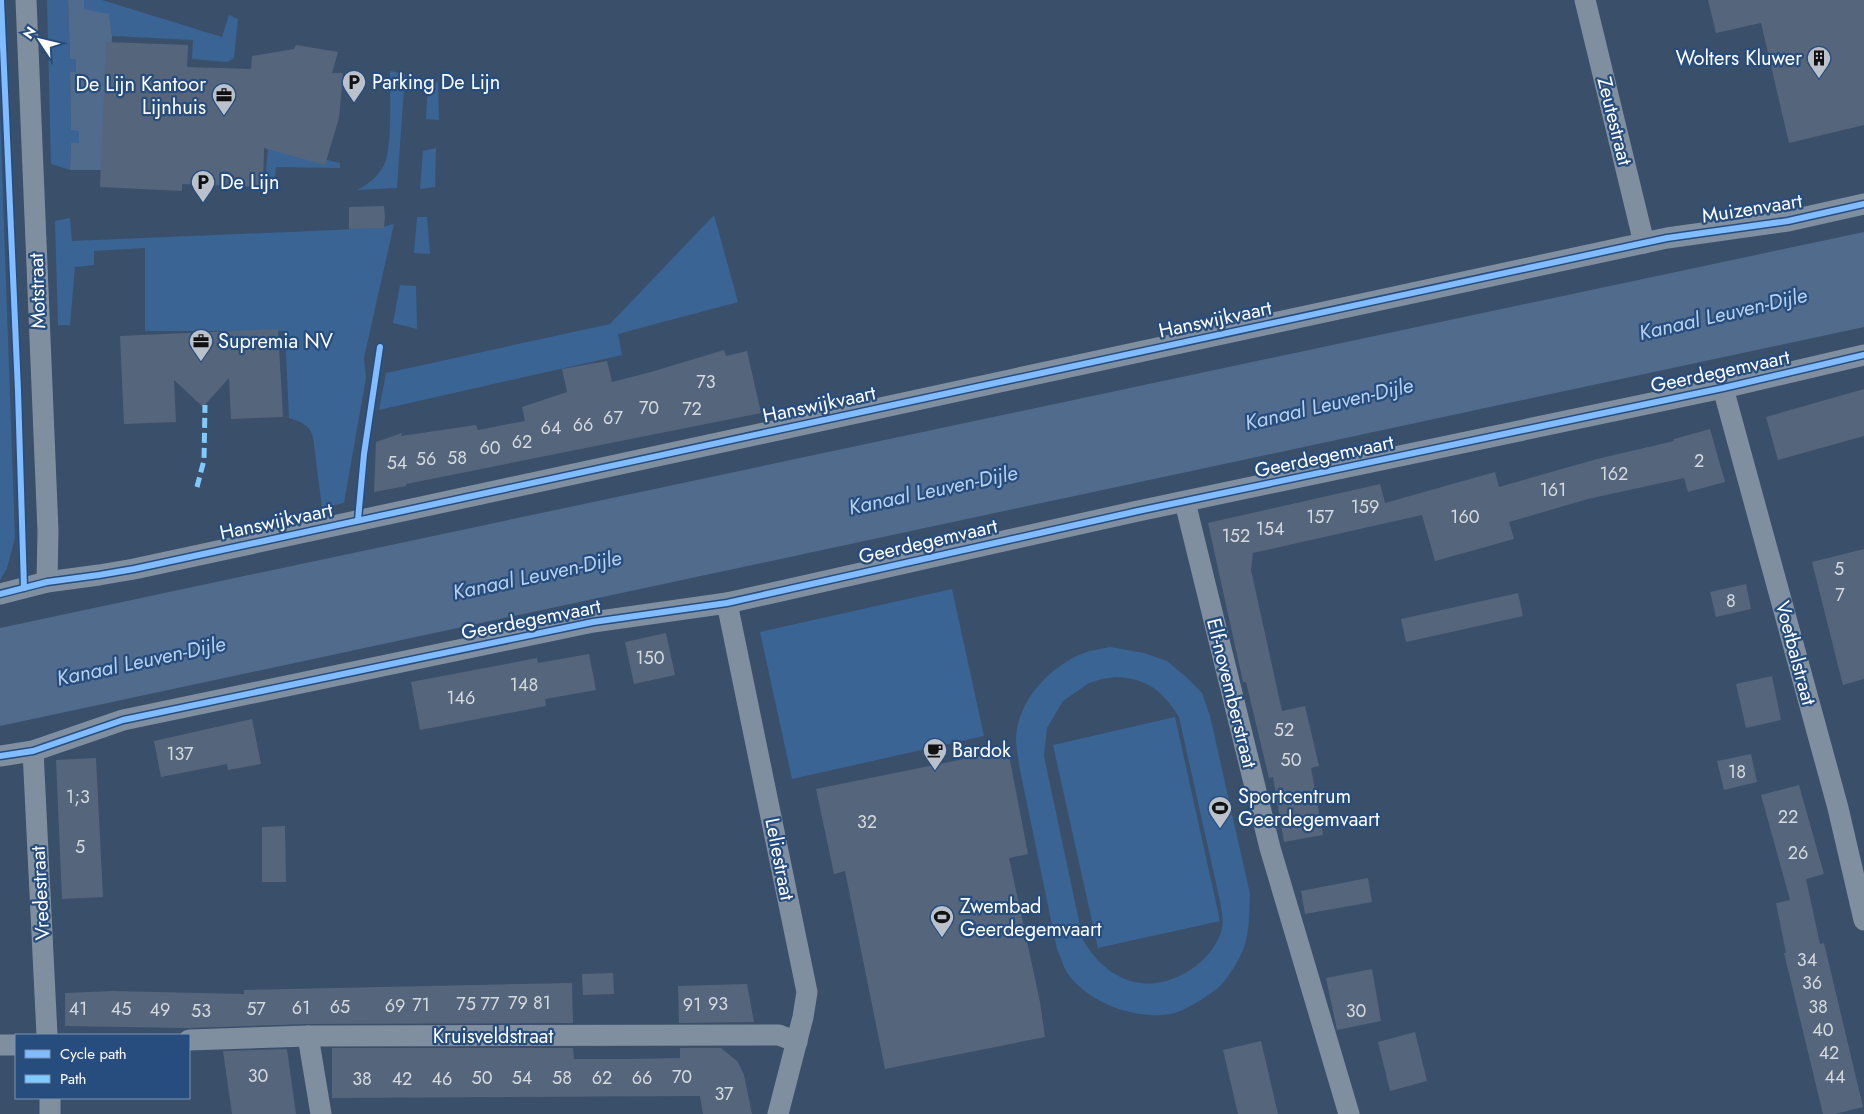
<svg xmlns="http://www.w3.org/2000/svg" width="1864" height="1114" font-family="Jost,sans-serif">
<rect width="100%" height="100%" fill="#3a4f6a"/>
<!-- green -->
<g fill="#3a6494" fill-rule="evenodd">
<polygon points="47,0 68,0 70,59 76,59 76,72 70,72 71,130 79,130 79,143 71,144 70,170 51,164"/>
<polygon points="84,0 102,0 222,37 229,15 238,19 234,58 227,62 192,59 193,40 112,36 109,15 84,9"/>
<path d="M390 71 405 74 397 188 357 190C370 184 381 174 386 160 392 140 390 94 390 71Z"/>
<polygon points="438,82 439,120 426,119 428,83"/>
<polygon points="0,114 15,538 7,568 0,580"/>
<polygon points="268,146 340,163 340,168 276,167 274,188 265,188"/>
<polygon points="436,148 435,187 420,189 423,151"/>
<polygon points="714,215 738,302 618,334 622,355 379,410 386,373 610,324"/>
<polygon points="417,217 427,217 430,254 414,253"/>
<path d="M70 218 72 241 336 230 382 227 394 224 364 358 366 378 344 503 322 508 313 437C309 424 301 422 289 418L285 331H145V248L94 251V265L75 267 70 325H58L55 221Z"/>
<polygon points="400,285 416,286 417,329 393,323"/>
<polygon points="952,589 984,736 792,779 760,632"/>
<path d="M1110 647 1144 653 1167 661 1186 677 1202 693 1210 716 1250 894C1249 911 1250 930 1244 947 1240 959 1230 974 1223 983 1215 992 1189 1008 1178 1012 1142 1023 1089 1004 1068 974 1063 967 1061 957 1057 949L1019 765C1018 756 1016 747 1016 738 1018 700 1050 666 1084 653 1092 650 1102 649 1110 647ZM1116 677C1148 679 1162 690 1179 717L1220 901C1221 909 1224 920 1222 928 1219 942 1208 957 1197 965 1154 998 1109 985 1083 940L1044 756 1047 728 1063 701 1089 683 1102 679Z"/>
<polygon points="1175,717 1220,921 1098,948 1053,745"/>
</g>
<!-- water -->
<g fill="#516b8d">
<polygon points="68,0 84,0 84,9 109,14 112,36 104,170 70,170 71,143 79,143 79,131 71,130 70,72 76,72 76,59 70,59"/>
<polygon points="1864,232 1864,327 0,726 0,628"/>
</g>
<!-- building -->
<g fill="#55667c">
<polygon points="1708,0 1864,0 1864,125 1789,143 1761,23 1716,33"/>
<polygon points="106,42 188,45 187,67 251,69 252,56 294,49 296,45 338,52 332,73 343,73 339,118 325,165 264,148 263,187 182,184 182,191 100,187"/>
<polygon points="384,206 385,217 384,228 349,229 349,207"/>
<polygon points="278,329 283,417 231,419 229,378 203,407 174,380 176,422 124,424 120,336"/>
<polygon points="724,350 726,356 747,351 761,413 406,484 406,486 374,492 376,442 402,433 401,436 476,425 478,430 525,421 522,407 567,392 562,369 607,361 612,382 651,372"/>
<polygon points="1864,389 1864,436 1778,460 1766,417"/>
<polygon points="1710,429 1725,482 1688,492 1684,478 1588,499 1509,522 1514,539 1435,561 1422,515 1253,553 1251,570 1282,711 1305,706 1319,766 1311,768 1323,835 1284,842 1273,777 1269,778 1246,682 1243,682 1208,523 1380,484 1385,503 1495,472 1499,487 1597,459 1674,441 1674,439"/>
<polygon points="1864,549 1864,679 1843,685 1812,562"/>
<polygon points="1746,584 1751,609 1716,617 1710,592"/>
<polygon points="1518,593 1523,616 1406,642 1401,619"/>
<polygon points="666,633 675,675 634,684 625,642"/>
<polygon points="589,654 596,690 545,699 546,706 420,730 411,682 537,658 538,663"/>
<polygon points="1772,676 1781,720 1746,728 1736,684"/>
<polygon points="252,719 261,764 228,770 227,764 161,777 154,741"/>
<polygon points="1008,750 1028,854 1009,858 1040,1002 1045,1037 885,1069 845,871 834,874 816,789"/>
<polygon points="1751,754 1757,782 1724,790 1717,761"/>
<polygon points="96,758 103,897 62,899 56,760"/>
<polygon points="1799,785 1824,874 1806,879 1820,944 1824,943 1863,1107 1835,1114 1823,1114 1784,953 1786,953 1776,903 1790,900 1761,795"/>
<polygon points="285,826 286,882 262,882 262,827"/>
<polygon points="1368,878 1372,902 1305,914 1301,891"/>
<polygon points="1372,969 1381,1021 1337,1030 1326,978"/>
<polygon points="613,973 614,994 583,995 582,974"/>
<polygon points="572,983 573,1023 308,1024 188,1028 65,1026 65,993 112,991 244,994 244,990"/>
<polygon points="747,984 754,1022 679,1023 678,986"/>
<polygon points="1415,1032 1427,1081 1390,1091 1378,1042"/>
<polygon points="1261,1041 1278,1114 1238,1114 1223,1050"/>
<polygon points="332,1048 573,1048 574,1059 631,1059 680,1058 680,1048 721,1048 738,1062 744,1075 752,1114 703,1114 700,1096 332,1098"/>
<polygon points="287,1049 296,1114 232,1114 223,1051"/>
</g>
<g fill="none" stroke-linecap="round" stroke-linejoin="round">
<!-- minor -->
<g stroke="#808fa0" stroke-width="21">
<polyline points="26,0 48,531 47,582"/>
<polyline points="1585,0 1644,243"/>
<polyline points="1723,388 1838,808 1864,920"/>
<polyline points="1185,502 1270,848 1349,1114"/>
<polyline points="0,594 47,582 99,575 134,569 1667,238 1788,221 1864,204"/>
<polyline points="727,603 807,992 803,1017 778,1114"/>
<polyline points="33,751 47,1035"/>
<polyline points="0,756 33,751 123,720 593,622 727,603 1138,511 1723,388 1864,355"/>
<polyline points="308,1036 321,1114"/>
<polyline points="189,1040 308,1036 779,1035 797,1042"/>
<polyline points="0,1045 16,1045"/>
<polyline points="50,1098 50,1114"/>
</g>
<!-- quiet -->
<polyline stroke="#80caff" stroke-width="5" stroke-dasharray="10 5" stroke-linecap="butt" points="197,487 204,460 205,405"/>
<!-- cycleway casing -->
<g stroke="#264d7e" stroke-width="9">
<g id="cycleway">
<polyline points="1,0 18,391 24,588"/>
<polyline points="358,520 364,454 380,347"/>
<polyline points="0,594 47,582 99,575 134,569 1667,238 1788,221 1864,204"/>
<polyline points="0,756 33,751 123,720 593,622 727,603 1138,511 1723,388 1864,355"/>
</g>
</g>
<!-- cycleway -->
<use href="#cycleway" stroke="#80bcff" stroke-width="6"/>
</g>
<!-- icons -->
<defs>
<g id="building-pin" transform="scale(1.25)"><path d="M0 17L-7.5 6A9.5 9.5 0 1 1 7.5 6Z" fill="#bac1cb" stroke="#264d7e"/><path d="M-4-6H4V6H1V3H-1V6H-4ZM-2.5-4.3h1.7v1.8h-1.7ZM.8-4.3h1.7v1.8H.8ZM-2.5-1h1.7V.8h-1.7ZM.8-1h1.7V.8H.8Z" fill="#111"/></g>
<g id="parking-pin" transform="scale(1.25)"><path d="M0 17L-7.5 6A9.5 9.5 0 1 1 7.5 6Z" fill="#bac1cb" stroke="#264d7e"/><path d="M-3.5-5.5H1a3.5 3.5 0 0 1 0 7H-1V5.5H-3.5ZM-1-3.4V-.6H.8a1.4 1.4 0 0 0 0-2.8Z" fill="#111"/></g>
<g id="office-pin" transform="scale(1.25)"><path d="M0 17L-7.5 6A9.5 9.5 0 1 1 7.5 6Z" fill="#bac1cb" stroke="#264d7e"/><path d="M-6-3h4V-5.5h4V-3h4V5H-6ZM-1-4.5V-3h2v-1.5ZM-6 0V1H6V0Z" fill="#111"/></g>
<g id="cafe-pin" transform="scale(1.25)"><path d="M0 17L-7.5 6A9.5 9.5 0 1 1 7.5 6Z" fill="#bac1cb" stroke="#264d7e"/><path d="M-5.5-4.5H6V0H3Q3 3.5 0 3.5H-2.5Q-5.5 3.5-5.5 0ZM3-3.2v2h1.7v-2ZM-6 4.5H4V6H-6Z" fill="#111"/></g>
<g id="stadium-pin" transform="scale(1.25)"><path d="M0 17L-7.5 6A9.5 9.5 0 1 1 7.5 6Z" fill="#bac1cb" stroke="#264d7e"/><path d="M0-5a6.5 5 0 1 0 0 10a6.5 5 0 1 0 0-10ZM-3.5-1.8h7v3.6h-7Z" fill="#111"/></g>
</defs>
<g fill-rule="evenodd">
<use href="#building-pin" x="1819" y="58"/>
<use href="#parking-pin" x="354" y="82"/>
<use href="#office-pin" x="224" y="95"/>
<use href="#parking-pin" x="203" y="182"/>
<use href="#office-pin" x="201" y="341"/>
<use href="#cafe-pin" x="935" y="750"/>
<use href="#stadium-pin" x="1220" y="808"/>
<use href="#stadium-pin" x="942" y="917"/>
</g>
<g text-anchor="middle" stroke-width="4.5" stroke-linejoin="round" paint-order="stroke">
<!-- number labels -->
<g font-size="18" fill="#d4d9de">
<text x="706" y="388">73</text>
<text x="649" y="414">70</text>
<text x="692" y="415">72</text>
<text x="613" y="424">67</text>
<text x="583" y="431">66</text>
<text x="551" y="434">64</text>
<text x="522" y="448">62</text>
<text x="490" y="454">60</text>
<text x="457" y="464">58</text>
<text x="426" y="465">56</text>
<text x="1699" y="467">2</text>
<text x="397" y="469">54</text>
<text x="1614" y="480">162</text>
<text x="1553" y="496">161</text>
<text x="1365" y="513">159</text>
<text x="1320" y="523">157</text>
<text x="1465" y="523">160</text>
<text x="1270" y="535">154</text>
<text x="1236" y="542">152</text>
<text x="1839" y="575">5</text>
<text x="1840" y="601">7</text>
<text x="1731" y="607">8</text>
<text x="650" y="664">150</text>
<text x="524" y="691">148</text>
<text x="461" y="704">146</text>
<text x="1284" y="736">52</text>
<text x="180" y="760">137</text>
<text x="1291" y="766">50</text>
<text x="1737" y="778">18</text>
<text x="78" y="803">1;3</text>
<text x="1788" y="823">22</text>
<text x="867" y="828">32</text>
<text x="80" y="853">5</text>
<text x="1798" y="859">26</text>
<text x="1807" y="966">34</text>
<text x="1812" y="989">36</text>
<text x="518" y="1009">79</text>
<text x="542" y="1009">81</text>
<text x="466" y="1010">75</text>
<text x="490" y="1010">77</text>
<text x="718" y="1010">93</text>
<text x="421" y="1011">71</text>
<text x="692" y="1011">91</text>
<text x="395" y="1012">69</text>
<text x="340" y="1013">65</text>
<text x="1818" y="1013">38</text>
<text x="301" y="1014">61</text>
<text x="78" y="1015">41</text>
<text x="121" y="1015">45</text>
<text x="256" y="1015">57</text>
<text x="160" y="1016">49</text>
<text x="201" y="1017">53</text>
<text x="1356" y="1017">30</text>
<text x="1823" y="1036">40</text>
<text x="1829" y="1059">42</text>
<text x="258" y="1082">30</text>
<text x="682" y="1083">70</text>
<text x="1835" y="1083">44</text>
<text x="482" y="1084">50</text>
<text x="522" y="1084">54</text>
<text x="562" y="1084">58</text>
<text x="602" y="1084">62</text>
<text x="642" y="1084">66</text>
<text x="362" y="1085">38</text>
<text x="402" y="1085">42</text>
<text x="442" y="1085">46</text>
<text x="724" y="1100">37</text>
</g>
<!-- poi labels -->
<g font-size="20" fill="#fff" stroke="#264d7e" text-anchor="start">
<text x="1802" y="65" text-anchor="end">Wolters Kluwer</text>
<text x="372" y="89">Parking De Lijn</text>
<text x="206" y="91" text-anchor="end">De Lijn Kantoor<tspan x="206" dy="23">Lijnhuis</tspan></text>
<text x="220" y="189">De Lijn</text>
<text x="218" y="348">Supremia NV</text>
<text x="952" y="757">Bardok</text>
<text x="1238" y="803">Sportcentrum<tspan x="1238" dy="23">Geerdegemvaart</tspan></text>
<text x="960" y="913">Zwembad<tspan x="960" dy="23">Geerdegemvaart</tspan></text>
</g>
<!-- street labels -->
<g font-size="20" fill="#fff" stroke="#264d7e">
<text transform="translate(1615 121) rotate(76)" y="7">Zeutestraat</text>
<text transform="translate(1752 208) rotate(-9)" y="7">Muizenvaart</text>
<text transform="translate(37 291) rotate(-92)" y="7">Motstraat</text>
<text transform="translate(1215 319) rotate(-12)" y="7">Hanswijkvaart</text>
<text transform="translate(1720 371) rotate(-12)" y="7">Geerdegemvaart</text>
<text transform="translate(819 404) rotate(-12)" y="7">Hanswijkvaart</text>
<text transform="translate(1324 456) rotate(-12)" y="7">Geerdegemvaart</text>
<text transform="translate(276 521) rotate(-12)" y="7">Hanswijkvaart</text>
<text transform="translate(928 541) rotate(-13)" y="7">Geerdegemvaart</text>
<text transform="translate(531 619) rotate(-11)" y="7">Geerdegemvaart</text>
<text transform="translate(1796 653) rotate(75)" y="7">Voetbalstraat</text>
<text transform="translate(1232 693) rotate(76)" y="7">Elf-novemberstraat</text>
<text transform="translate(780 859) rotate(79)" y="7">Leliestraat</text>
<text transform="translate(40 893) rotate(-93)" y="7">Vredestraat</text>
<text x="493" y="1043">Kruisveldstraat</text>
</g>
<!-- water labels -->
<g font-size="21" font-style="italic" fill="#b7d0ed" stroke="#264d7e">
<text transform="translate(1723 314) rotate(-13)" y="7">Kanaal Leuven-Dijle</text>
<text transform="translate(1329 404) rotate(-13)" y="7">Kanaal Leuven-Dijle</text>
<text transform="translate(933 490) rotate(-12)" y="7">Kanaal Leuven-Dijle</text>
<text transform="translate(537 575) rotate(-12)" y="7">Kanaal Leuven-Dijle</text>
<text transform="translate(141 661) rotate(-12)" y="7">Kanaal Leuven-Dijle</text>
</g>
</g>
<!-- legend -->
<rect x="15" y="1034" width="175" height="65" fill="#264d7e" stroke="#7d94b2"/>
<rect x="25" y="1050" width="25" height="8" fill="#80bcff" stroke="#7d94b2"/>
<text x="60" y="1059" font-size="15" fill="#ffffff">Cycle path</text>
<rect x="25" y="1075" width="25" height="8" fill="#80caff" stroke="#7d94b2"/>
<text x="60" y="1084" font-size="15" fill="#ffffff">Path</text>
<!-- north arrow -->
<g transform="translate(40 40) rotate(305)" stroke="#264d7e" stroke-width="4" paint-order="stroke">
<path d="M0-4L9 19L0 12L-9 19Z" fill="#ffffff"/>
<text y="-8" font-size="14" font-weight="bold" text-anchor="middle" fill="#ffffff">N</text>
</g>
</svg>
